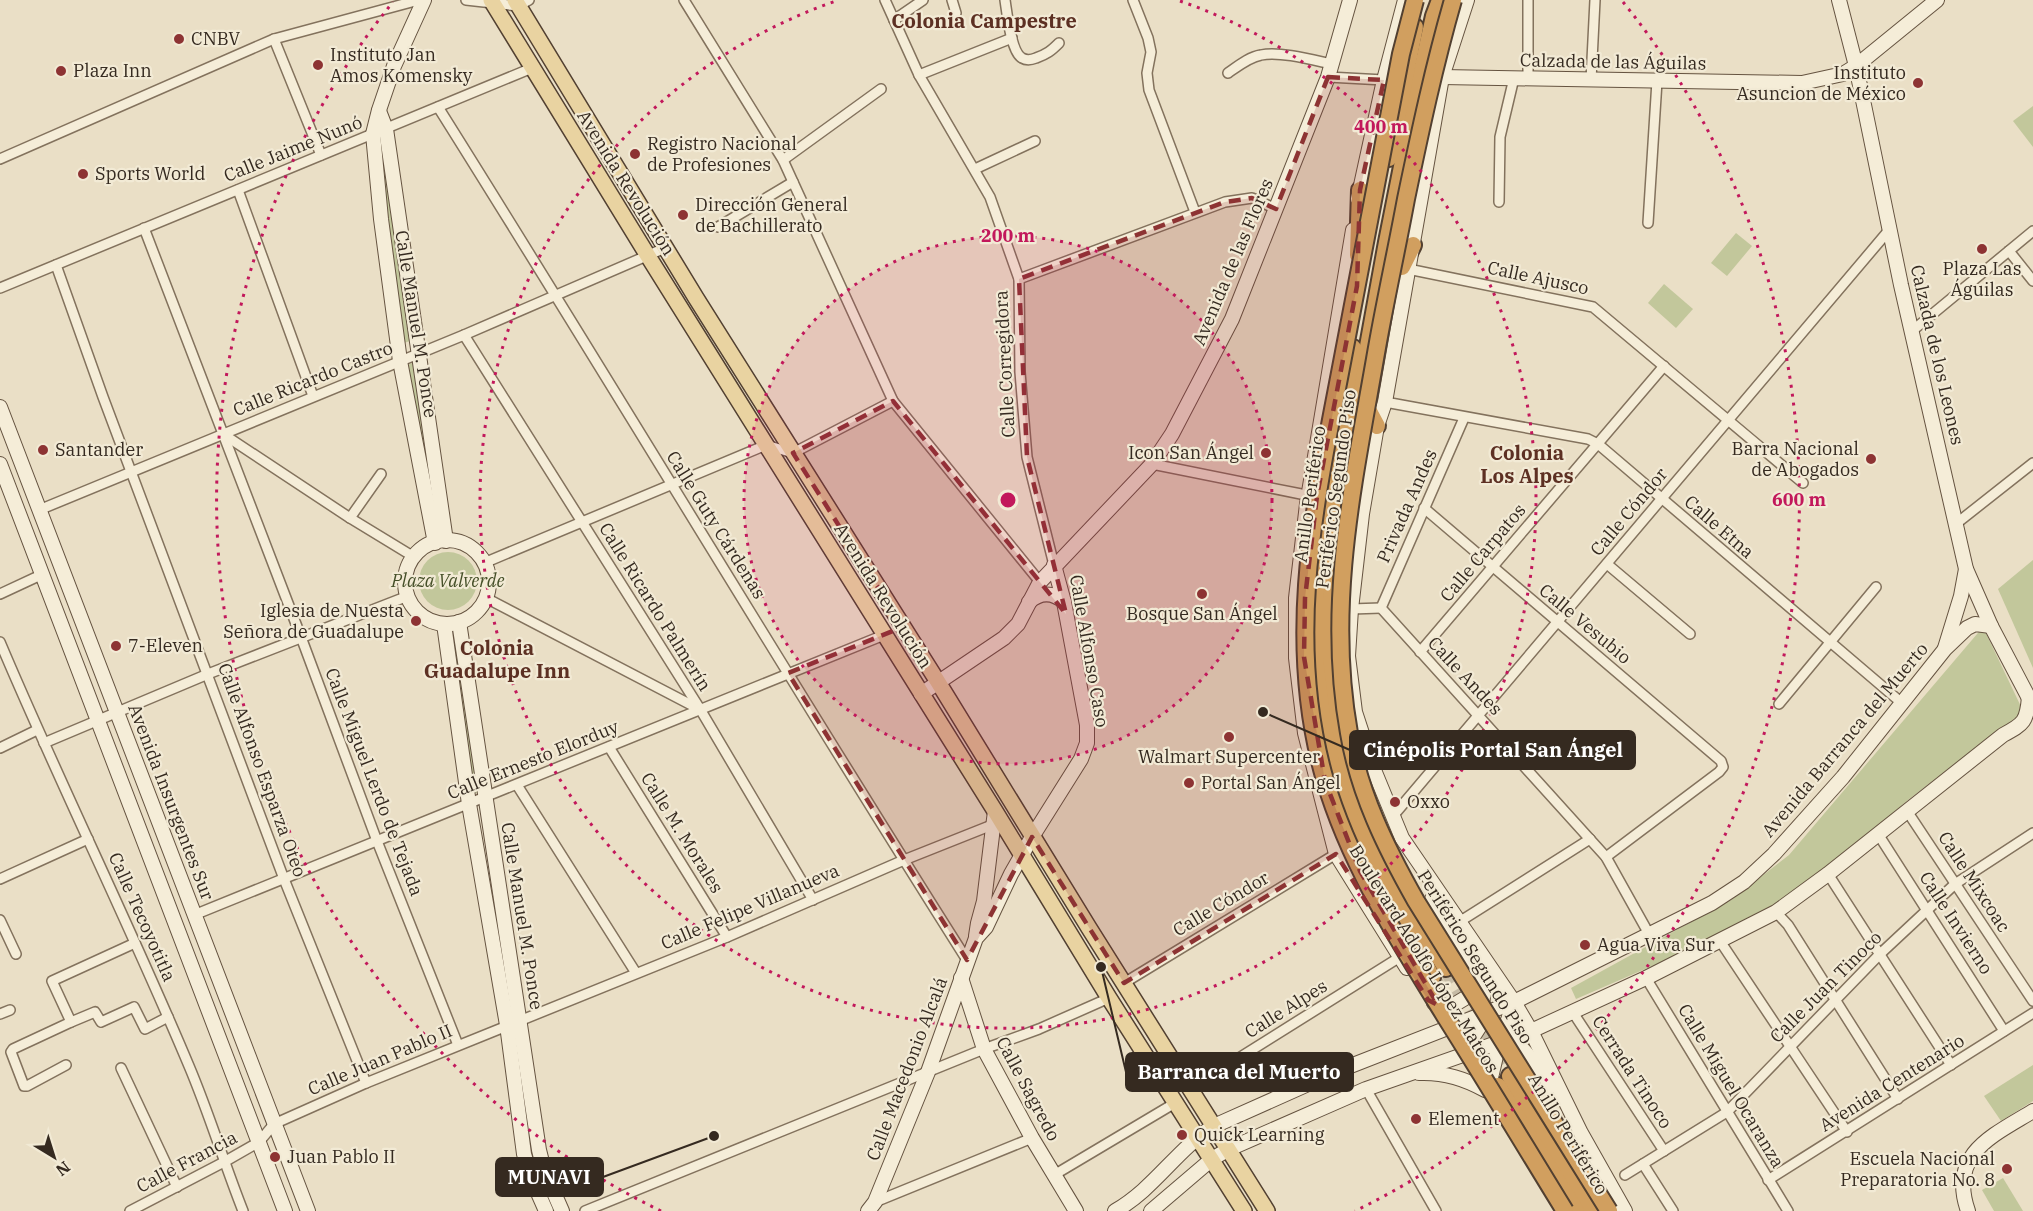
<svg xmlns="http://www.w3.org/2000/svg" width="2033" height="1211" font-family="'IBM Plex Serif',serif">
<rect width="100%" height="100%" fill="#eadfc6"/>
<!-- green -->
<g fill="#c2c79b">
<polygon points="2033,106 2033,147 2013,121"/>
<polygon points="382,143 410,341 401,344 382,174"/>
<polygon points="1736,233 1752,246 1727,276 1711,263"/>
<polygon points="1664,284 1693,309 1676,328 1648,303"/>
<polygon points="414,362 439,528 406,366"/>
<circle cx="448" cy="581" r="29"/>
<polygon points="2033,560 2033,668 1998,589"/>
<polygon points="1983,627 2025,715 2001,728 1908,800 1828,869 1785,900 1719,937 1576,999 1571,988 1731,900 1789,855"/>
<polygon points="454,633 478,792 471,795 450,634"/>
<polygon points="2033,1065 2033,1101 2001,1121 1984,1096"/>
<polygon points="2003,1178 2023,1211 1994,1211 1982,1190"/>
</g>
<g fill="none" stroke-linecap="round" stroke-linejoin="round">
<!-- highway-tunnel -->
<g stroke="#c6bba5" stroke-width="16" stroke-dasharray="16 8" stroke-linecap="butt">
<polyline points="1446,968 1510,1076"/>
<polyline points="1432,977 1498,1086"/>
</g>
<!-- street casing -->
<g stroke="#83725d" stroke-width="12">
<g id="street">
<polyline points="466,0 518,6 529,0"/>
<polyline points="684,0 783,160 893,401 1040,582"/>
<polyline points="885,0 919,75 990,197 1019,279 1020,372 1027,457 1054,565"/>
<polyline points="952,0 956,13"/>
<path d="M1005 0C1007 13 1011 52 1022 58 1027 61 1031 60 1036 58 1047 54 1051 51 1059 43"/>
<polyline points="1133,0 1148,38 1151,52 1147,73 1149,90 1195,212"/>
<polyline points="894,20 923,0"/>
<polyline points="274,39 321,155"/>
<path d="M1228 73C1238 66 1249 57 1261 55 1280 51 1313 60 1331 64"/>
<polyline points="919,75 1012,38"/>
<polyline points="1328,77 1384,80"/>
<polyline points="1528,78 1528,0"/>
<polyline points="1591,80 1595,0"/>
<path d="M438 107C616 390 788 678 967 960"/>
<polyline points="0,159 274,39 419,0"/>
<polyline points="783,160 881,89"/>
<polyline points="975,169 1035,141"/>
<polyline points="238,190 313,396"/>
<polyline points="1499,202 1500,137 1514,78"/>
<polyline points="1648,223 1657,81"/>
<polyline points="718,227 793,182"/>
<polyline points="144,228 301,637 377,841 458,1045"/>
<polyline points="2009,251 2033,281"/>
<polyline points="56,265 103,397 284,879 366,1083"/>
<polyline points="1408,269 1593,307 1803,483"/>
<polyline points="1019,279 1225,202 1252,198 1276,209"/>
<polyline points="0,288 532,68"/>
<polyline points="1912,331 2033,231"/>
<polyline points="464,335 700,709 813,900"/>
<polyline points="1385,402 1588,439 1598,444 1903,704"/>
<polyline points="223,434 350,518 414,557"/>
<polyline points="1152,464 1301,494"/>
<polyline points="1424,508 1721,761 1723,767 1719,772 1606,857"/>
<polyline points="39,510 464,335 665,248"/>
<polyline points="350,518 381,474"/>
<polyline points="1957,523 2033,463"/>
<polyline points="484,563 766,445 793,453 893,401"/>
<polyline points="1607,564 1690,634"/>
<polyline points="0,594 43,574"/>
<polyline points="486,598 699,709"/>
<polyline points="1381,608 1606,857 1649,934"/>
<polyline points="1381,608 1464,418"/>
<polyline points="1351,609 1381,608"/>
<path d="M0 642C60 784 129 923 189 1066 209 1113 224 1163 243 1211"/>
<polyline points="1420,652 1664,366"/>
<polyline points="1779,704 1876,587"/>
<polyline points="44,743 208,674 408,596"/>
<polyline points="609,747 727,937"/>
<polyline points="0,748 37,730"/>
<polyline points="517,785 636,973"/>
<polyline points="1907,811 2033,1001"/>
<polyline points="1393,816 1890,229"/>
<polyline points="1878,834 2004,1031"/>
<polyline points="1828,874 1951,1065"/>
<polyline points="0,879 88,839"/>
<polyline points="1776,912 1788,925 1898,1099"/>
<polyline points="194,915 884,635"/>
<polyline points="0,920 16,954"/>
<polyline points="1459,922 1590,839"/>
<polyline points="1720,941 1847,1132"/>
<polyline points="1646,978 1788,1211"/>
<polyline points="1124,983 1336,854"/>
<polyline points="1572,1011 1664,1151"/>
<polyline points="0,1014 10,1010"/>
<polyline points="71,1022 95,1012 101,1022 134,1007 145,1029 168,1017"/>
<polyline points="66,1065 27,1086 24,1086 11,1052 13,1049 71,1022 52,981 135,943"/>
<polyline points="121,1068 177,1187"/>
<polyline points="1191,1088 1400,957"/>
<polyline points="1366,1089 1436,1211"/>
<polyline points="1643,1164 1673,1211"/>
<polyline points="1054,1175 1175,1103"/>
<polyline points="1625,1175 1727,1112 1880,954 1955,884 2033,833"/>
<polyline points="1768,1180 2033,1013"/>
<polyline points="875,1202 1032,1138"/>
<polyline points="130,1211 224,1162 259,1142 274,1124 366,1083 727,937 904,860 992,825"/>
<polyline points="585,1211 984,1049 1039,1029 1109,998"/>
</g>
</g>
<!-- secondary casing -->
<g stroke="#655340" stroke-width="16">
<g id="secondary">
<polyline points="424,0 394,66 379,110 373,134 381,219 400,361 435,543"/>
<polyline points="1467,0 1442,77 1385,402 1377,426 1362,514 1351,609 1348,656 1355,712 1374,770 1402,838 1514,1002 1531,1031 1581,1133 1625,1211"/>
<polyline points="1839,0 1856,66 1901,285 1966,569 1991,626 2032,704"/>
<polyline points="1442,77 1802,83 1843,74 1856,66 1937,0"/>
<polyline points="379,111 386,129 446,541"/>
<polyline points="1358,199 1384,80 1405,0"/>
<polyline points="1353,230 1307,504 1296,598 1296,658 1305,733 1336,854 1407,968"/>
<polyline points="0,407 308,1211"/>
<polyline points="0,464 285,1211"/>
<circle cx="447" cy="582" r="42"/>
<path d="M1029 602C1040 592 1053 592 1064 602"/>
<polyline points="459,622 539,1150 544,1170 562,1211"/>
<polyline points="444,624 469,804 507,1025 524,1154 531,1177 546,1211"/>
<polyline points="1945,648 1961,596 1966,569"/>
<polyline points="921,694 1004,638 1018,624 1040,582 1152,464 1172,434 1232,319 1328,77 1350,0"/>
<polyline points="1432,899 1479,975 1484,987 1480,1026 1462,1054"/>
<polyline points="976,936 978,923 984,901 995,811"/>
<polyline points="961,978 984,1049 1032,1138 1076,1211"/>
<polyline points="1434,1003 1447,1009 1482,988"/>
<path d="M1504 1034C1525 1046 1537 1067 1549 1087"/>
<path d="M1419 1073C1443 1072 1464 1078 1485 1090"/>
<polyline points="1488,1091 1496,1056 1514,1002"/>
<polyline points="868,1211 875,1202 928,1072 976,938 986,927 1011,874 1032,837 1081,759 1087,743 1087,725 1064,602 1054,565"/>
<path d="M1115 1211C1154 1189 1177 1149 1214 1126L1335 1072 1514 1002 1712 903 1744 882 1774 854 1843 777 1945 649 1967 628 1975 624 1991 626"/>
<path d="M1151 1211 1212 1159 1229 1149 1366 1089 1531 1031 1646 978 1776 912 1828 874 2003 735C2024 724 2027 721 2029 697"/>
<path d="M1968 1211C1948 1154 1992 1136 2033 1111"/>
</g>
</g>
<!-- primary casing -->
<g stroke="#524031" stroke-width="18">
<g id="primary">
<polyline points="491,0 648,256 995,811 1109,998 1244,1211"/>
<polyline points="515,0 696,298 938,682 1089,928 1267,1211"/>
</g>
</g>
<!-- highway casing -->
<g stroke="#524031" stroke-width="20">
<g id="highway">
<polyline points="1440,0 1434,16 1415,101 1387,242 1340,500 1327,600 1330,656 1337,730 1347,778 1371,840 1382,863 1446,968"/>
<polyline points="1389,158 1415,27"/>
<polyline points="1358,255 1360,190"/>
<polyline points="1402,267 1413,245"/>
<polyline points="1353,348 1328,498 1315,598 1315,658 1324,730 1335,780 1370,867 1432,977"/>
<polyline points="1363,400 1377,426"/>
<polyline points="1510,1076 1592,1211"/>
<polyline points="1498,1086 1576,1211"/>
</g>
</g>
<!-- street -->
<use href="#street" stroke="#f5edd8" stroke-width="9"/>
<!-- secondary -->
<use href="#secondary" stroke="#f5edd8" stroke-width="14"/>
<!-- primary -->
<use href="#primary" stroke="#e9d3a1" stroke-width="15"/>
<!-- highway -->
<use href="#highway" stroke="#d19f5f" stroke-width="16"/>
<!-- highway-bridge casing -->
<g stroke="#524031" stroke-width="20" stroke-linecap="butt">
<g id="highway-bridge">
<path d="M1415 0 1401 54C1382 153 1363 253 1344 352 1317 495 1283 635 1325 780 1350 865 1399 941 1445 1016 1486 1081 1525 1146 1565 1211"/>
<path d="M1453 0C1434 66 1420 132 1406 199 1396 253 1384 306 1375 359 1353 485 1326 606 1349 733 1359 793 1386 848 1416 901L1609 1211"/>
</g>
</g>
<!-- highway-bridge -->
<use href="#highway-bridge" stroke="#d19f5f" stroke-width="16"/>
</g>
<!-- marked area -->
<path fill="#8d3333" fill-opacity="0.2" stroke="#8d3333" stroke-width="4.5" stroke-dasharray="12 8" stroke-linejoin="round" d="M1328 77 1384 80 1360 190 1357 286 1317 496 1305 598 1304 657 1325 781 1360 871 1438 1005 1428 1000 1336 854 1124 983 1032 837 967 960 788 673 903 627 793 453 893 401 1066 614 1027 457 1019 279 1225 202 1252 198 1276 209Z"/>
<!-- distance rings -->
<circle cx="1008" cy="500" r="264" fill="#c2185b" fill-opacity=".12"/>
<g fill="none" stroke="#c2185b" stroke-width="3" stroke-dasharray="3 6">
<circle cx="1008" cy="500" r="264"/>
<path d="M1180 1A528 528 0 1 1 836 1"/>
<path d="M661 1211A791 791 0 0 1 393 2M1623 2A791 791 0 0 1 1355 1211"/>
</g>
<!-- markers -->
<g fill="#8d3333" stroke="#f2ead5" stroke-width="2">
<circle cx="179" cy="39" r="6"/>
<circle cx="318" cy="65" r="6"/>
<circle cx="61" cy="71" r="6"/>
<circle cx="1918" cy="83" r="6"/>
<circle cx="635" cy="154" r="6"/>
<circle cx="83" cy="174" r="6"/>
<circle cx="683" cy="215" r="6"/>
<circle cx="1982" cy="249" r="6"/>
<circle cx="43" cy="450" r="6"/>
<circle cx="1266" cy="453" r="6"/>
<circle cx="1871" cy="459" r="6"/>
<circle cx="1202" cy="594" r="6"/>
<circle cx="416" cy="621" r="6"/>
<circle cx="116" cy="646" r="6"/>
<circle cx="1229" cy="737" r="6"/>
<circle cx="1189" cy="783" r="6"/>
<circle cx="1395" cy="802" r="6"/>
<circle cx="1585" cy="945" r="6"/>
<circle cx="1416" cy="1119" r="6"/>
<circle cx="1182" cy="1135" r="6"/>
<circle cx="275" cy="1157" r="6"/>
<circle cx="2007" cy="1169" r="6"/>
</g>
<g text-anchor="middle" stroke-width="4.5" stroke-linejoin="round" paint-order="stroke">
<!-- poi labels -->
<g font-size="18" fill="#352a20" stroke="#f2ead5" text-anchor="start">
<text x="191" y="45">CNBV</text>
<text x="330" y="61">Instituto Jan<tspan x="330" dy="21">Amos Komensky</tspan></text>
<text x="73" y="77">Plaza Inn</text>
<text x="1906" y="79" text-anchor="end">Instituto<tspan x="1906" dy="21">Asuncion de México</tspan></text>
<text x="647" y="150">Registro Nacional<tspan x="647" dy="21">de Profesiones</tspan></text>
<text x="95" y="180">Sports World</text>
<text x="695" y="211">Dirección General<tspan x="695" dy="21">de Bachillerato</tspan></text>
<text x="1982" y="275" text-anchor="middle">Plaza Las<tspan x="1982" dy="21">Águilas</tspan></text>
<text x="1859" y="455" text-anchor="end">Barra Nacional<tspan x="1859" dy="21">de Abogados</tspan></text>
<text x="55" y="456">Santander</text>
<text x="1254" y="459" text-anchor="end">Icon San Ángel</text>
<text x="404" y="617" text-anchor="end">Iglesia de Nuesta<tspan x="404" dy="21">Señora de Guadalupe</tspan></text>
<text x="1202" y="620" text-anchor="middle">Bosque San Ángel</text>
<text x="128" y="652">7-Eleven</text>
<text x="1229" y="763" text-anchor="middle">Walmart Supercenter</text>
<text x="1201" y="789">Portal San Ángel</text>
<text x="1407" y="808">Oxxo</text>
<text x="1597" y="951">Agua Viva Sur</text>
<text x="1428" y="1125">Element</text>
<text x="1194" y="1141">Quick Learning</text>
<text x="287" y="1163">Juan Pablo II</text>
<text x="1995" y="1165" text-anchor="end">Escuela Nacional<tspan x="1995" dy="21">Preparatoria No. 8</tspan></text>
</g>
<!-- street labels -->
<g font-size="18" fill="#352a20" stroke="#f2ead5">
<text transform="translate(1613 62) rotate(1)" y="6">Calzada de las Águilas</text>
<text transform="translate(293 149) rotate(-22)" y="6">Calle Jaime Nunó</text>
<text transform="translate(626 183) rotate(58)" y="6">Avenida Revolución</text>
<text transform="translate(1233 262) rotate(-67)" y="6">Avenida de las Flores</text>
<text transform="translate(1538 278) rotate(12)" y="6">Calle Ajusco</text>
<text transform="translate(416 324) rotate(81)" y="6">Calle Manuel M. Ponce</text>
<text transform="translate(1937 355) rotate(77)" y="6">Calzada de los Leones</text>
<text transform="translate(1005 364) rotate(-93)" y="6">Calle Corregidora</text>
<text transform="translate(313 379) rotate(-22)" y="6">Calle Ricardo Castro</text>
<text transform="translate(1336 489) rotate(-82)" y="6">Periférico Segundo Piso</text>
<text transform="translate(1310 494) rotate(-82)" y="6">Anillo Periférico</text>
<text transform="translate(1407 506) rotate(-66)" y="6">Privada Andes</text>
<text transform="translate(1629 512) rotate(-50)" y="6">Calle Cóndor</text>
<text transform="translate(716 525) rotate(58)" y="6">Calle Guty Cárdenas</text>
<text transform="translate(1719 527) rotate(41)" y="6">Calle Etna</text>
<text transform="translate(1483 553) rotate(-50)" y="6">Calle Carpatos</text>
<text transform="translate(883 596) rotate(58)" y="6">Avenida Revolución</text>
<text transform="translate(655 607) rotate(58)" y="6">Calle Ricardo Palmerín</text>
<text transform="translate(1585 624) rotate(40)" y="6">Calle Vesubio</text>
<text transform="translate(1089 651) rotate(80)" y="6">Calle Alfonso Caso</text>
<text transform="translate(1465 676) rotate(47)" y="6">Calle Andes</text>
<text transform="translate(1845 740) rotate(-50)" y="6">Avenida Barranca del Muerto</text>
<text transform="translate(533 760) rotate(-22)" y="6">Calle Ernesto Elorduy</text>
<text transform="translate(262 770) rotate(70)" y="6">Calle Alfonso Esparza Oteo</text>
<text transform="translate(374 782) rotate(69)" y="6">Calle Miguel Lerdo de Tejada</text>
<text transform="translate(171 802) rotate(69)" y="6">Avenida Insurgentes Sur</text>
<text transform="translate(682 833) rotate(58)" y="6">Calle M. Morales</text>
<text transform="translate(1974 882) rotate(57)" y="6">Calle Mixcoac</text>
<text transform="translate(1221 904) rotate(-31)" y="6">Calle Cóndor</text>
<text transform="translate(750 907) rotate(-23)" y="6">Calle Felipe Villanueva</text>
<text transform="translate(522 916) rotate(81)" y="6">Calle Manuel M. Ponce</text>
<text transform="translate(142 917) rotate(66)" y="6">Calle Tecoyotitla</text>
<text transform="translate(1956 923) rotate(57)" y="6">Calle Invierno</text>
<text transform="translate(1475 957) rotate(58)" y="6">Periférico Segundo Piso</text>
<text transform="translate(1424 959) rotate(58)" y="6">Boulevard Adolfo López Mateos</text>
<text transform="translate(1826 987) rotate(-45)" y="6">Calle Juan Tinoco</text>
<text transform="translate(1286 1009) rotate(-32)" y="6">Calle Alpes</text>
<text transform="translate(380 1060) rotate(-23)" y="6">Calle Juan Pablo II</text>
<text transform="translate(907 1069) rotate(-69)" y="6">Calle Macedonio Alcalá</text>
<text transform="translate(1632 1072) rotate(57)" y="6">Cerrada Tinoco</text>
<text transform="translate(1892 1083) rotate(-32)" y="6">Avenida Centenario</text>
<text transform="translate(1731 1086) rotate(59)" y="6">Calle Miguel Ocaranza</text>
<text transform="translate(1028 1089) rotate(62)" y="6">Calle Sagredo</text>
<text transform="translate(1568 1134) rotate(59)" y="6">Anillo Periférico</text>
<text transform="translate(187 1162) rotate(-28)" y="6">Calle Francia</text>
</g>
<!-- park labels -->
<g font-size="18" font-style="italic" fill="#454f28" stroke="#f2ead5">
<text x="448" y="587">Plaza Valverde</text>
</g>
<!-- neighbourhood labels -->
<g font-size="20" font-weight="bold" fill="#5d3023" stroke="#f2ead5">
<text x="984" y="28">Colonia Campestre</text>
<text x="1527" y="460">Colonia<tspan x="1527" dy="23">Los Alpes</tspan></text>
<text x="497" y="655">Colonia<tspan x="497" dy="23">Guadalupe Inn</tspan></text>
</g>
</g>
<circle cx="1008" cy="500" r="9" fill="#c2185b" stroke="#f2ead5" stroke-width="3"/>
<g font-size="18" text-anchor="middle" font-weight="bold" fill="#c2185b" stroke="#f2ead5" stroke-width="4.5" stroke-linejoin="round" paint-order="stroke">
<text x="1381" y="133">400 m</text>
<text x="1008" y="242">200 m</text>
<text x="1799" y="506">600 m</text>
</g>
<!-- callouts -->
<path fill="none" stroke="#352a20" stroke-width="2" d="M1263 712L1350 750M1101 967L1126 1072M714 1136L603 1177"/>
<g fill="#352a20" stroke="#f2ead5" stroke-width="2">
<circle cx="1263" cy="712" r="6"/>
<circle cx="1101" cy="967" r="6"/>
<circle cx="714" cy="1136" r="6"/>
</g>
<g fill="#352a20" stroke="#352a20" stroke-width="2">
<rect x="1350" y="731" width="285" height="38" rx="6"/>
<rect x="1126" y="1053" width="227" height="38" rx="6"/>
<rect x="496" y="1158" width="107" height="38" rx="6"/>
</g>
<g font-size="20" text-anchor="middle" font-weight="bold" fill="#fff">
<text x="1493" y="757">Cinépolis Portal San Ángel</text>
<text x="1239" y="1079">Barranca del Muerto</text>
<text x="549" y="1184">MUNAVI</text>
</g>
<!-- north arrow -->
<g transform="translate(54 1157) rotate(142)" stroke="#f2ead5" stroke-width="4.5" paint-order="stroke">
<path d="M0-4.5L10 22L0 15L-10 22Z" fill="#352a20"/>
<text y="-9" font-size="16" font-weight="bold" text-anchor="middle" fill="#352a20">N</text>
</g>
</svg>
